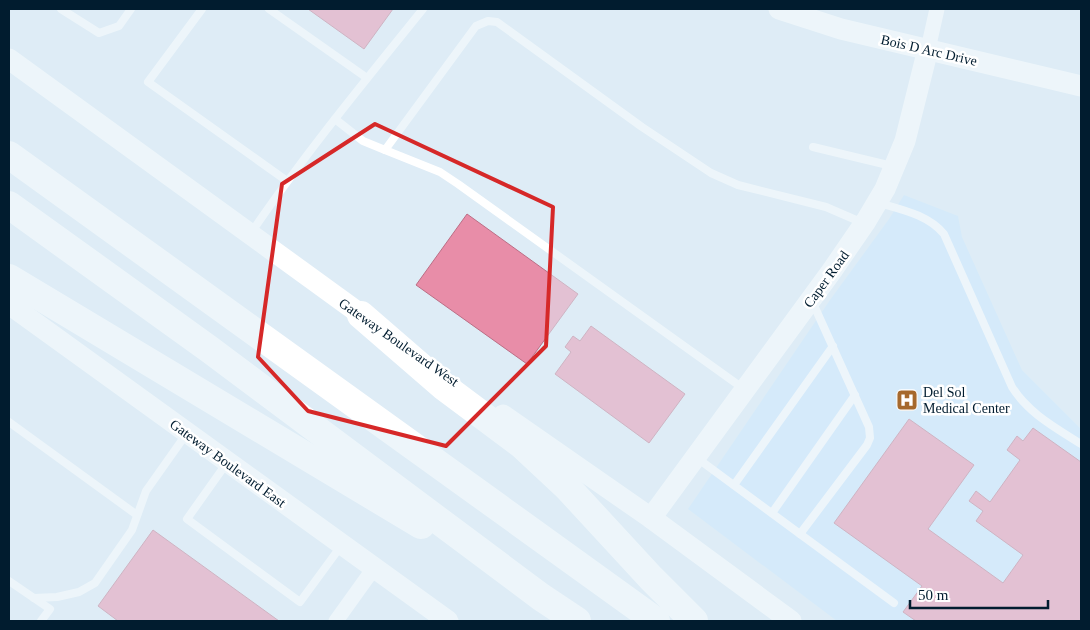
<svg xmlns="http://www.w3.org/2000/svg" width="1090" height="630" font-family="Georgia,serif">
<rect width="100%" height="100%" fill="#deecf6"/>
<!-- built -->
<polygon fill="#cae7fe" points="904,195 958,216 962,237 1022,370 1081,429 1081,621 837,621 688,509 830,300 889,219"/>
<!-- building -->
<g fill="#e88da8" stroke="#bb6e85">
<polygon points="308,9 393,9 364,49"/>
<polygon points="467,214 578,294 527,364 416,285"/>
<polygon points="591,326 685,394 649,443 555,374 571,352 565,347 573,336 580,341"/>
<polygon points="909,419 974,465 928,529 1003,583 1023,555 976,521 983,511 969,501 976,491 990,502 1020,460 1007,450 1017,436 1023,441 1033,428 1081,462 1081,621 916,621 903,612 922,586 834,523"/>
<polygon points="153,530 279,621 118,621 98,606"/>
</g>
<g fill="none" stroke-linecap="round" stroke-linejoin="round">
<!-- lane -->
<g stroke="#fff" stroke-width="8">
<polyline points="61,9 99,33 119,26 131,9"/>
<polyline points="202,9 148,82 287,181"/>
<polyline points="269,9 367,78"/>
<polyline points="335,119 363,141 385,150 476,26 488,21 497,22 642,127 711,173 738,185 826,207 863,223"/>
<polyline points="813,147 892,166"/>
<polyline points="385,150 440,172 458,184 744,389"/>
<path d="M879 203C903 210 928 215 944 234L1012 387C1028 413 1056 428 1081 444"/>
<path d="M251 233C304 155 364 82 423 9"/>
<polyline points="9,422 137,515"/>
<polyline points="697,458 800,534 867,445 870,438 869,427 812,301"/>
<polyline points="226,464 187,519 300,602 341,546"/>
<polyline points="734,485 833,346"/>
<polyline points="772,513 855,395"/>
<polyline points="800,534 894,603"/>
<polyline points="9,581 50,609 41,621"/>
<polyline points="34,598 57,597 79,592 95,583 132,530 146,491 187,433"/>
</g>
<!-- street -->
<g stroke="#fff" stroke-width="15">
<polyline points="928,49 937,9"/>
<polyline points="336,621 374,568"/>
</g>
<!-- secondary -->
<g stroke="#fff" stroke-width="21">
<polyline points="779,9 841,29 1081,86"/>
<polyline points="9,59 374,324"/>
<polyline points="9,304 448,621"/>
<polyline points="503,415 651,518 791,621"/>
<polyline points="651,518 831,272 866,221 885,189 905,141 928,49"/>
</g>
<!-- highway -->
<g stroke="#fff" stroke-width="28">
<polyline points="9,155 656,621"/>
<polyline points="9,205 209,349 541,597 577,621"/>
<polyline points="9,278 421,525"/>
<polyline points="361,315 443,386 522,445 567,487 651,578 694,621"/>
</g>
</g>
<!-- marked area -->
<path d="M0 0H1090V630H0ZM375 124 553 207 546 346 446 446 308 411 258 357 282 184Z" fill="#deecf6" fill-opacity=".55" fill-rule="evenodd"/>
<path fill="none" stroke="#d62828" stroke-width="4" stroke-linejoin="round" d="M375 124 553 207 546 346 446 446 308 411 258 357 282 184Z"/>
<!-- icons -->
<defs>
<g id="hospital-square" transform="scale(1.125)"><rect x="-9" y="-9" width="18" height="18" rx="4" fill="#a6692d" stroke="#fff"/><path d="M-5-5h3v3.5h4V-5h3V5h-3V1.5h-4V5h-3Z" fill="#fff"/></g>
</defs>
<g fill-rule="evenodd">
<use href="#hospital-square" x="907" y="400"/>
</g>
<g text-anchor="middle" stroke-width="5" stroke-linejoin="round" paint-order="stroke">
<!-- street labels -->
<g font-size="14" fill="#011c2f" stroke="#fff">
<text transform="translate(929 50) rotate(13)" y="5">Bois D Arc Drive</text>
<text transform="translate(826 279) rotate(-54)" y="5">Caper Road</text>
<text transform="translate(399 342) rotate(35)" y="5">Gateway Boulevard West</text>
<text transform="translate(228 463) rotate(36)" y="5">Gateway Boulevard East</text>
</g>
<!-- poi labels -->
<g font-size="14" fill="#011c2f" stroke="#fff" text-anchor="start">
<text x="923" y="397">Del Sol<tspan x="923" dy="16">Medical Center</tspan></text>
</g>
</g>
<!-- border -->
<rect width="1090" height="630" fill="none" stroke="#011c2f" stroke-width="20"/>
<!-- scale -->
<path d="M910 600v8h138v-8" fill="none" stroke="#011c2f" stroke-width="2.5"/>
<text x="918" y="600" font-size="15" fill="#011c2f" stroke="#ffffff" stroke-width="4" paint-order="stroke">50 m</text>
</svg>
